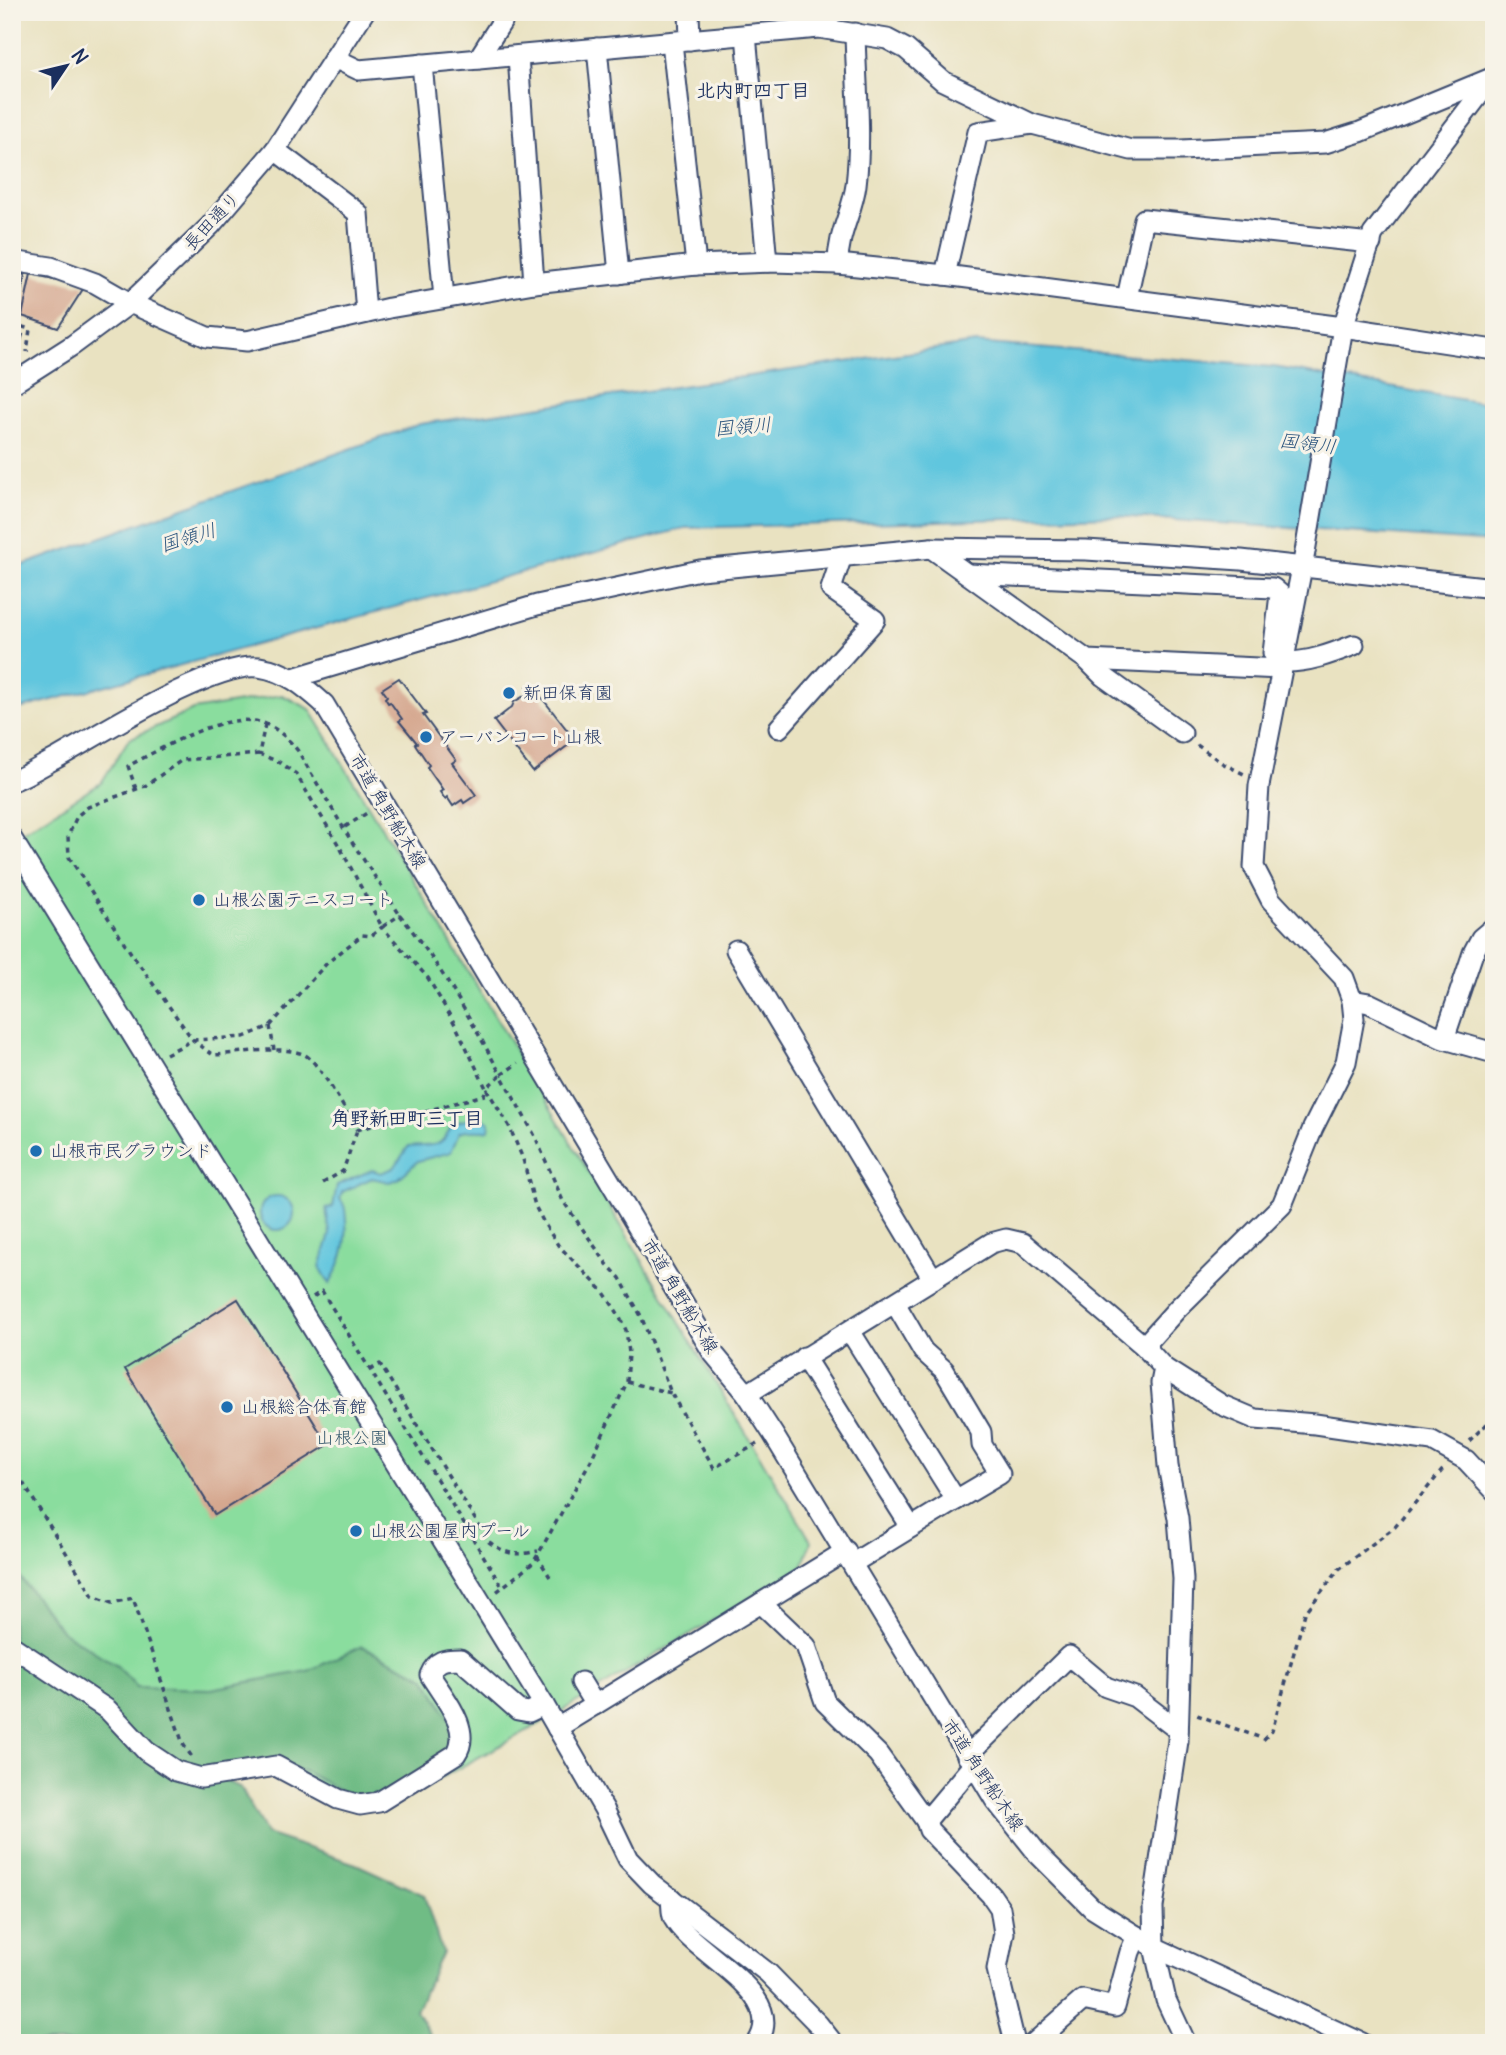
<svg xmlns="http://www.w3.org/2000/svg" width="1506" height="2055" font-family="Delius,'Klee One',sans-serif">
<rect width="100%" height="100%" fill="#f7f3e8"/>
<filter id="ink" filterUnits="userSpaceOnUse"><feTurbulence type="fractalNoise" baseFrequency=".0143" numOctaves="2"/><feDisplacementMap in="SourceGraphic" scale="14" xChannelSelector="R" yChannelSelector="G"/><feConvolveMatrix kernelMatrix="1 2 1 2 8 2 1 2 1" color-interpolation-filters="sRGB"/></filter>
<filter id="wash" filterUnits="userSpaceOnUse"><feTurbulence type="fractalNoise" baseFrequency=".00686" numOctaves="4" result="noise"/><feDisplacementMap in="SourceGraphic" scale="28" xChannelSelector="R" yChannelSelector="G"/><feGaussianBlur stdDeviation="1.57" result="paint"/><feColorMatrix in="noise" values="0 0 0 0 0 0 0 0 0 0 0 0 0 0 0 0 0 1.4 0 .05"/><feComposite in="paint" operator="in"/></filter>
<g filter="url(#wash)">
<rect width="100%" height="100%" fill="#e9e2c1"/>
<!-- green -->
<polygon fill="#8add9e" stroke="#52867e" stroke-width="2" points="282,695 310,709 811,1541 802,1567 545,1721 395,1803 312,1789 12,1661 12,838 101,783 129,739 193,710"/>
<!-- forest -->
<polygon fill="#6fbc85" stroke="#457672" stroke-width="2" points="12,1567 62,1631 117,1666 137,1687 211,1689 308,1671 362,1646 425,1677 454,1726 455,1749 383,1795 354,1798 304,1771 210,1772 241,1788 266,1834 356,1864 424,1895 442,1952 416,2011 433,2039 439,2043 12,2043"/>
<!-- water -->
<g fill="#61c6de" stroke="#3e7a9e" stroke-width="2">
<polygon points="976,343 1274,367 1494,405 1494,542 1114,516 685,528 12,711 12,569 420,424"/>
<path d="M479 1116 490 1123 489 1130C478 1133 470 1128 459 1133L451 1152 418 1161 398 1179 389 1182 372 1178 342 1192 340 1199C346 1206 345 1211 346 1220 348 1245 342 1261 330 1284L320 1267 330 1234 326 1209 333 1207 337 1185 372 1170 381 1173 394 1168 408 1147C434 1144 441 1151 452 1124Z"/>
<circle cx="277" cy="1213" r="17"/>
</g>
<g id="blocks">
<!-- building -->
<g fill="#d5a78f">
<polygon points="12,272 25,275 15,318 12,317"/>
<polygon points="31,274 85,286 58,328 22,316"/>
<polygon points="12,332 23,335 13,363 12,363"/>
<polygon points="399,678 426,714 423,715 456,760 452,763 476,795 464,803 462,800 453,806 447,797 445,799 440,792 443,790 427,767 429,765 415,744 417,743 399,721 402,719 390,702 388,703 385,698 387,696 382,689"/>
<polygon points="531,684 575,740 533,772 494,721 512,707 514,702 531,692 527,687"/>
<polygon points="238,1299 328,1445 215,1515 125,1369"/>
</g>
</g>
</g>
<g filter="url(#ink)">
<use href="#blocks" fill-opacity="0" stroke="#3a4a6d" stroke-width="2"/>
<g fill="none" stroke-linecap="round" stroke-linejoin="round">
<!-- minor casing -->
<g stroke="#3a4a6d" stroke-width="23">
<g id="minor">
<polyline points="689,12 690,40"/>
<polyline points="746,35 767,262"/>
<polyline points="672,42 696,265"/>
<polyline points="597,48 619,274"/>
<polyline points="518,56 534,283"/>
<polyline points="334,58 359,70 819,28 887,39 906,49 943,81 1032,124 1131,150 1181,150 1325,143 1360,132 1494,77"/>
<polyline points="478,59 508,12"/>
<polyline points="422,64 444,298"/>
<polyline points="1492,78 1373,234 1343,327 1305,552 1259,786 1254,867 1271,900 1344,978 1352,1000 1369,1003 1441,1038 1494,1053"/>
<polyline points="275,150 358,213 366,313"/>
<polyline points="12,261 51,267 95,283 130,303 207,337 247,341 389,308 534,283 696,265 773,262 838,264 945,275 1343,327 1494,350"/>
<path d="M838 264C838 232 852 214 856 185 862 135 856 83 855 33"/>
<polyline points="945,275 978,132 1032,124"/>
<polyline points="1127,298 1144,219 1371,243"/>
<polyline points="12,384 73,345 130,303 210,226 275,150 364,12"/>
<polyline points="931,548 1087,660 1282,669"/>
<polyline points="968,574 1273,588 1280,594 1273,653"/>
<polyline points="1087,660 1103,676 1182,733"/>
<path d="M1283 662C1307 663 1331 654 1354 645"/>
<polyline points="293,678 537,605 700,570 931,548 1086,550 1241,560 1494,588"/>
<polyline points="779,728 875,620 831,589 842,556"/>
<path d="M12 781C27 776 41 766 55 759 99 735 214 661 259 667 286 671 304 686 324 704L713 1353 747 1394 773 1434 995 1800 1038 1854 1092 1908 1154 1947 1362 2043"/>
<polyline points="12,839 544,1705 604,1809 628,1859 652,1884 768,1973 818,2024 833,2043"/>
<polyline points="736,950 933,1279"/>
<polyline points="1444,1039 1473,953 1481,938 1494,927"/>
<polyline points="895,1303 923,1351 944,1370 981,1432 982,1445 1000,1474 956,1500"/>
<polyline points="850,1331 956,1500 853,1563"/>
<polyline points="1144,1346 1177,1309 1282,1205 1313,1128 1346,1062 1354,1019 1352,1000"/>
<polyline points="804,1357 911,1527"/>
<polyline points="1164,1368 1222,1405 1255,1419 1315,1424 1432,1441 1466,1460 1494,1490"/>
<polyline points="747,1394 991,1243 1006,1239 1023,1243 1144,1346 1164,1368 1161,1383 1168,1466 1178,1518 1183,1579 1178,1741 1153,1907 1154,1947 1166,2000 1186,2043"/>
<polyline points="761,1603 806,1646 825,1702 878,1754 926,1821 972,1766"/>
<path d="M12 1646 108 1710 146 1751 176 1771 201 1778 276 1766 338 1799 360 1805 379 1802 456 1754C473 1729 443 1697 430 1675 436 1660 444 1659 460 1659L518 1710 529 1712 544 1705"/>
<polyline points="581,1682 595,1705"/>
<polyline points="557,1728 846,1551"/>
<polyline points="967,1756 1069,1656 1106,1687 1135,1697 1178,1730"/>
<polyline points="926,1821 929,1830 991,1895 1000,1908 1004,1933 997,1969 1015,2043"/>
<path d="M671 1898C672 1905 671 1914 674 1919 694 1955 790 1994 757 2043"/>
<polyline points="1034,2043 1083,2000 1115,2007 1130,1952 1137,1936"/>
</g>
</g>
<!-- path -->
<g stroke="#3a4a6d" stroke-width="3.5" stroke-dasharray="5 5" stroke-linecap="butt">
<polyline points="12,324 30,329 27,352"/>
<path d="M265 724 259 754 279 762 296 774 341 849 382 927 400 915C441 966 470 1018 501 1075L518 1063"/>
<polyline points="1197,745 1222,763 1244,774"/>
<path d="M259 754 182 760 145 786 88 807 77 816 68 836 69 857 131 953 193 1040 213 1055C238 1054 282 1044 305 1055 319 1062 348 1115 357 1130"/>
<path d="M136 789 128 766C161 749 217 715 254 721 272 723 287 737 298 751L350 839 400 915"/>
<polyline points="345,827 367,813"/>
<polyline points="270,1026 274,1050"/>
<polyline points="166,1054 193,1040 244,1037 270,1026 327,963 362,935 371,936 382,927 428,978 456,1026 486,1088 501,1075 535,1136 563,1201 607,1264 620,1278 641,1316 671,1393 714,1468 757,1444"/>
<polyline points="357,1130 484,1095 486,1088 509,1126 523,1159 535,1206 544,1223 558,1245 603,1291 617,1312 626,1330 629,1353 627,1382 591,1460 540,1551 533,1563 495,1593"/>
<polyline points="323,1183 343,1171 357,1130"/>
<polyline points="313,1297 322,1291 503,1588"/>
<path d="M370 1370 380 1364 489 1542C508 1555 516 1556 538 1551"/>
<polyline points="627,1382 671,1393"/>
<polyline points="1469,1441 1494,1417"/>
<polyline points="12,1465 93,1596 112,1603 133,1598 183,1744 192,1757"/>
<polyline points="537,1556 550,1577"/>
<polyline points="1197,1715 1264,1739 1272,1731 1305,1613 1339,1569 1395,1527 1445,1467"/>
</g>
<!-- minor -->
<use href="#minor" stroke="#fff" stroke-width="19"/>
</g>
</g>
<!-- markers -->
<g fill="#1f6fb2" stroke="#f7f3e8" stroke-width="2.5">
<circle cx="509" cy="693" r="7"/>
<circle cx="426" cy="737" r="7"/>
<circle cx="199" cy="900" r="7"/>
<circle cx="36" cy="1151" r="7"/>
<circle cx="227" cy="1407" r="7"/>
<circle cx="356" cy="1531" r="7"/>
</g>
<g text-anchor="middle" stroke-width="6" stroke-linejoin="round" paint-order="stroke">
<!-- street labels -->
<g font-size="18" fill="#1b2f5e" stroke="#f7f3e8">
<text transform="translate(212 221) rotate(-47)" y="6">長田通り</text>
<text transform="translate(388 811) rotate(59)" y="6">市道 角野船木線</text>
<text transform="translate(680 1296) rotate(59)" y="6">市道 角野船木線</text>
<text transform="translate(983 1775) rotate(56)" y="6">市道 角野船木線</text>
</g>
<!-- poi labels -->
<g font-size="18" fill="#1b2f5e" stroke="#f7f3e8" text-anchor="start">
<text x="523" y="699">新田保育園</text>
<text x="440" y="743">アーバンコート山根</text>
<text x="213" y="906">山根公園テニスコート</text>
<text x="50" y="1157">山根市民グラウンド</text>
<text x="241" y="1413">山根総合体育館</text>
<text x="370" y="1537">山根公園屋内プール</text>
</g>
<!-- park labels -->
<g font-size="18" fill="#375a6e" stroke="#f7f3e8">
<text x="352" y="1444">山根公園</text>
</g>
<!-- neighbourhood labels -->
<g font-size="19" font-weight="bold" fill="#1b2f5e" stroke="#f7f3e8">
<text x="753" y="97">北内町四丁目</text>
<text x="407" y="1125">角野新田町三丁目</text>
</g>
<!-- water labels -->
<g font-size="19" font-style="italic" fill="#2c557e" stroke="#f7f3e8">
<text transform="translate(743 426) rotate(-5)" y="7">国領川</text>
<text transform="translate(1308 443) rotate(7)" y="7">国領川</text>
<text transform="translate(188 537) rotate(-17)" y="7">国領川</text>
</g>
</g>
<!-- margin -->
<rect width="1506" height="2055" fill="none" stroke="#f7f3e8" stroke-width="42"/>
<!-- north arrow -->
<g transform="translate(66 66) rotate(55)" stroke="#f7f3e8" stroke-width="5" paint-order="stroke">
<path d="M0-5L12 26L0 18L-12 26Z" fill="#1b2f5e"/>
<text y="-10" font-size="19" font-weight="bold" text-anchor="middle" fill="#1b2f5e">N</text>
</g>
</svg>
